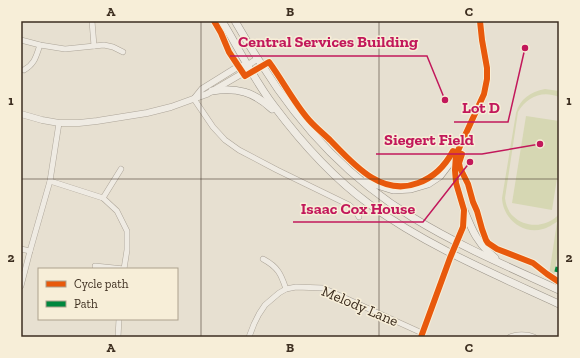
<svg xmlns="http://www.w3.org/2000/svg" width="580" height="358" font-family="'Zilla Slab',serif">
<rect width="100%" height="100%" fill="#e7e0d1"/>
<!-- green -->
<g fill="#d6d7b3">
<path d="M545 89 559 91V97C542 90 527 97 518 112L505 198C506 205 508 211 513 216 526 229 548 227 559 214V246L554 276 549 275 557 222C553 224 548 228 543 229 523 235 503 219 502 198L516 113C520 99 530 92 545 89Z"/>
<polygon points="526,116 559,121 559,166 552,210 512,203"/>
</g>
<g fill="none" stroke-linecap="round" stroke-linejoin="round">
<!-- minor casing -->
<g stroke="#ada599" stroke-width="6">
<g id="minor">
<polyline points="92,21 94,46"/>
<polyline points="21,40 40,45 65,49 104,45 113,47 123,52"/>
<path d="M24 70C35 64 36 56 40 45"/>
<polyline points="194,99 213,127 225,140 239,150 277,170 349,205 355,210 359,217"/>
<polyline points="50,181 103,198 117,211 127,231 127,250 124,269"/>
<polyline points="103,198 121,169"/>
<polyline points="21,249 30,251"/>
<path d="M263 259C278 267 281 274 286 289"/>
<polyline points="95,266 124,269"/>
<polyline points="21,286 30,251 50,181 59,123"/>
<polyline points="118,337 119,319"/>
<polyline points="249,337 254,324 259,314 265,305 279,293 286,289 296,287 323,288 422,333"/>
<polyline points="421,337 452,253"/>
<path d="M510 337C516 334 527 334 534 337"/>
</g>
</g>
<!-- tertiary casing -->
<g stroke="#ada599" stroke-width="7">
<g id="tertiary">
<polyline points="194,99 202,89 239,66 248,65 257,59"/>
<polyline points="21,114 42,120 59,123 79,123 97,121 147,113 171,107 207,94 243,73 248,65"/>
<polyline points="452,253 463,227 464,210 456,183 455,170 456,155 484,94 487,79 487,68 482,40 480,21"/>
</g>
</g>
<!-- secondary casing -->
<g stroke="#9c958a" stroke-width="8">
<g id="secondary">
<path d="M222 21C239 49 254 80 274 106 301 142 332 177 369 204 427 246 494 274 559 304"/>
<path d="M235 21C244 36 252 51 262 65 300 126 351 180 412 217 459 246 509 267 559 290"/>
<path d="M212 91C237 87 254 92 272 109"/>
<polyline points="366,180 374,184 393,190 411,189 428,184 440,176 456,155"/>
<path d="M464 210C472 230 477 243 495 258"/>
</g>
</g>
<!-- minor -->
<use href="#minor" stroke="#efebe3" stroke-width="5"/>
<!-- tertiary -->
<use href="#tertiary" stroke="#efebe3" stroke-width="6"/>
<!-- secondary -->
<use href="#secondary" stroke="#efebe3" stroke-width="7"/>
<!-- quiet -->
<polyline stroke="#00873e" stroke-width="5" stroke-dasharray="10 5" stroke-linecap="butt" points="555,269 559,270"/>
<!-- cycleway casing -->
<g stroke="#f7eed8" stroke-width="8">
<g id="cycleway">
<path d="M214 21 221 33 229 52 245 76 269 62C283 81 294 103 309 120 316 128 324 134 331 141 354 165 382 197 418 183 435 177 445 166 453 151L462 154 459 163 460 168 468 184 473 202 477 211 482 229 486 240 488 243 497 249 533 263 547 274 559 282"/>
<polyline points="421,337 450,258 463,227 464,210 456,183 455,170 456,155 484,94 487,79 487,68 482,40 480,21"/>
</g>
</g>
<!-- cycleway -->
<use href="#cycleway" stroke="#e8590c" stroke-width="6"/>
</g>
<!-- grid -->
<path fill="none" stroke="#3d2e20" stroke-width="1" stroke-opacity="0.55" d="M201 21V337M379 21V337M21 179H559"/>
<g text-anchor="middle" stroke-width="3" stroke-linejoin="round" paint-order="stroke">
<!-- street labels -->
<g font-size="15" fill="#3d2e20" stroke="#f7eed8">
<text transform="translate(360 306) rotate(23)" y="5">Melody Lane</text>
</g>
</g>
<!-- callouts -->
<path fill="none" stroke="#c2185b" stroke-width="1.5" d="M445 100L427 56H230M525 48L508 122H454M540 144L482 154H376M470 162L423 222H293"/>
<g fill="#c2185b" stroke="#f7eed8" stroke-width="1.5">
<circle cx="445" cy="100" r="4"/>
<circle cx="525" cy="48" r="4"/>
<circle cx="540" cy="144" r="4"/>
<circle cx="470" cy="162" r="4"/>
</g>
<g font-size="16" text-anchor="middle" font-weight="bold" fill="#c2185b" stroke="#f7eed8" stroke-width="3" stroke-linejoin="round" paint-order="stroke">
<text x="328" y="47">Central Services Building</text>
<text x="481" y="113">Lot D</text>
<text x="429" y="145">Siegert Field</text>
<text x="358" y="214">Isaac Cox House</text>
</g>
<!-- border -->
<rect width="580" height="358" fill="none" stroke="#f7eed8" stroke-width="44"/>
<!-- legend -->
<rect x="38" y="268" width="140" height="52" fill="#f7eed8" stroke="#ada18e"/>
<rect x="46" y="281" width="20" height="6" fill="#e8590c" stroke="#ada18e"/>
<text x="74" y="288" font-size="12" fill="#3d2e20">Cycle path</text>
<rect x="46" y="301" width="20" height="6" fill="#00873e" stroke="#ada18e"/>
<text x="74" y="308" font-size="12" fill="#3d2e20">Path</text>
<rect x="22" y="22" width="536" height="314" fill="none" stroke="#3d2e20" stroke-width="1.5"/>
<g font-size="13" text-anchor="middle" font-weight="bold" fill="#3d2e20">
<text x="111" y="16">A</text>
<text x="290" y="16">B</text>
<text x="469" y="16">C</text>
<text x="11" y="105">1</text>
<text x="569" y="105">1</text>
<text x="11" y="262">2</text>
<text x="569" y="262">2</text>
<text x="111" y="352">A</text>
<text x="290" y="352">B</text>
<text x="469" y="352">C</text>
</g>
</svg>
